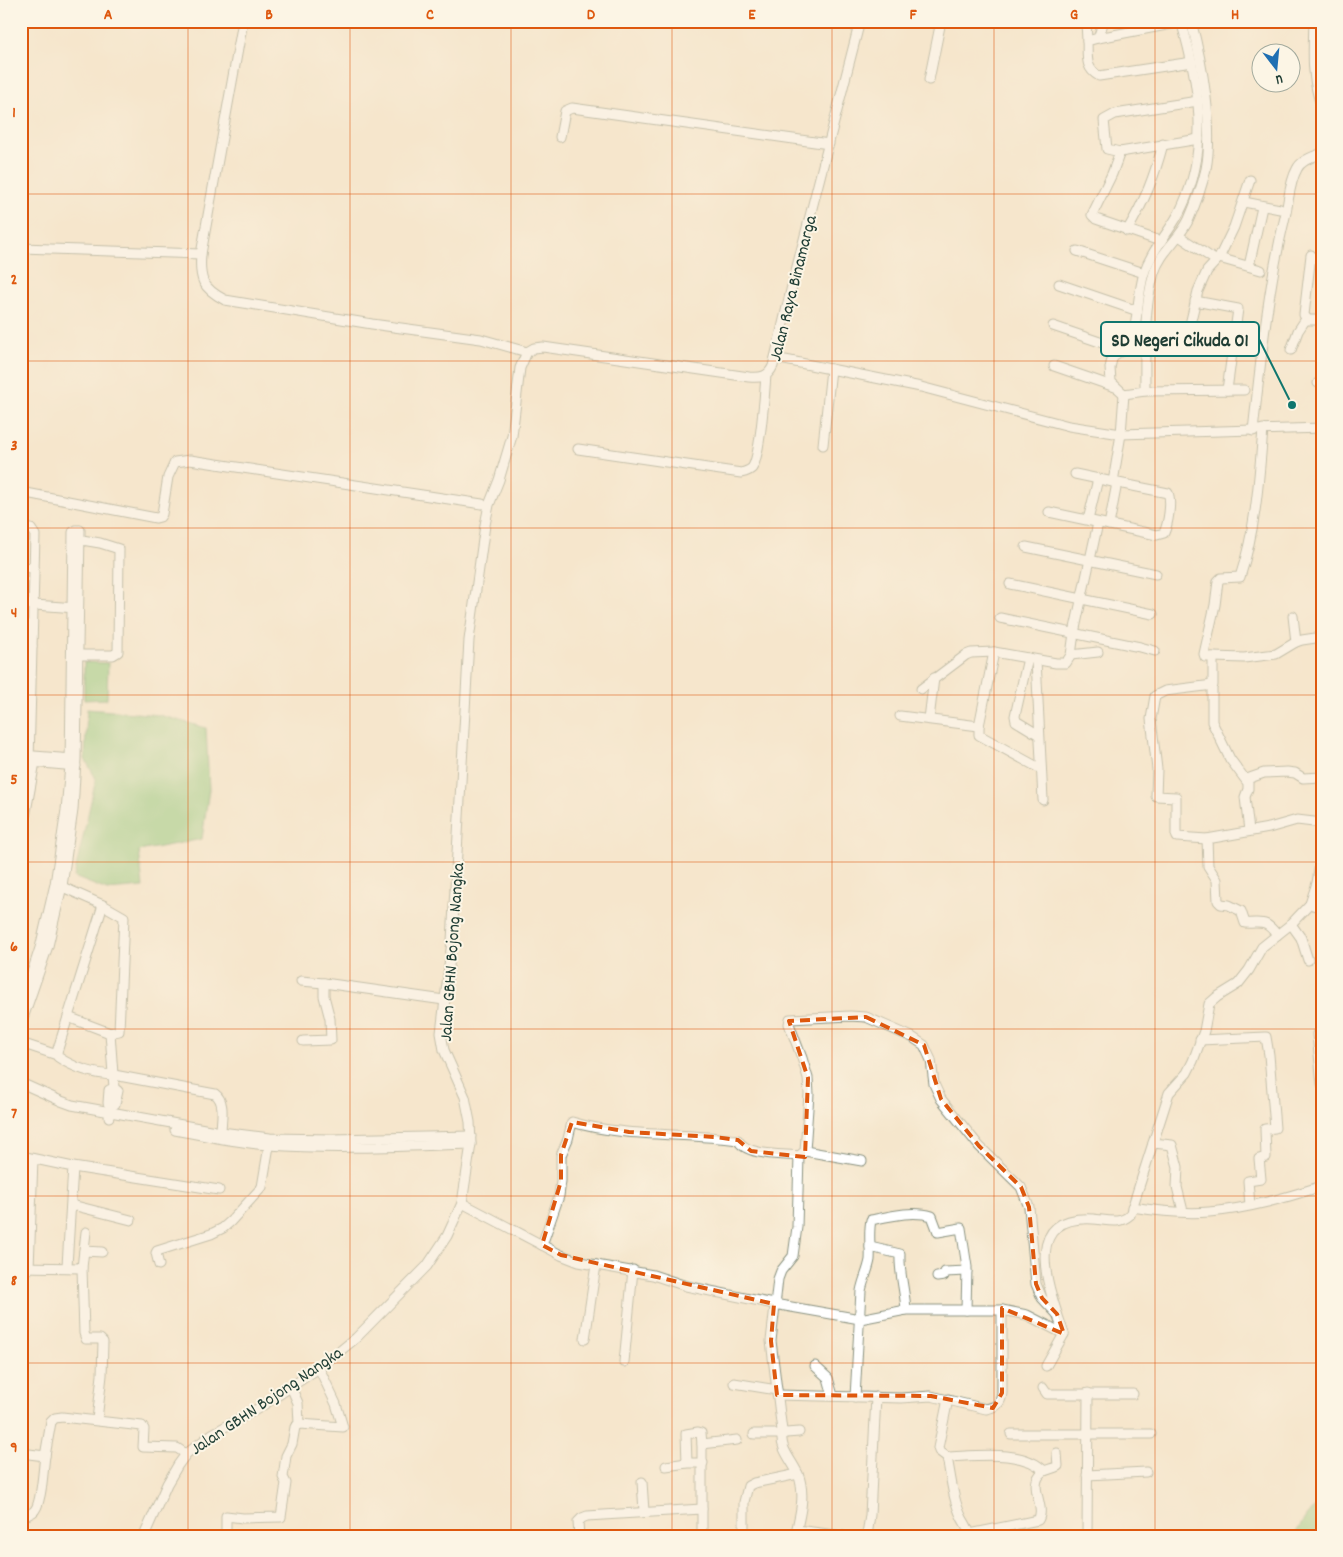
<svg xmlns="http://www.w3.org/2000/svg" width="1343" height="1557" font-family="Dekko,sans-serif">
<rect width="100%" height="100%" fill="#fcf5e5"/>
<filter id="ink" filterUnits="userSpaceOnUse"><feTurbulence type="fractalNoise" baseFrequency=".02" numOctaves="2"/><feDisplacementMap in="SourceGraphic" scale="10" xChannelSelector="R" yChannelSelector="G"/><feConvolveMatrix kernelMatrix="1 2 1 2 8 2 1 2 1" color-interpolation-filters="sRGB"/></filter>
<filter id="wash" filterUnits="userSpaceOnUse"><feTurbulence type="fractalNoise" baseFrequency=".0096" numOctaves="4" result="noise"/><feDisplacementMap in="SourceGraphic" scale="20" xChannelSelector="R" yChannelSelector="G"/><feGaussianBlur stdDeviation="1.12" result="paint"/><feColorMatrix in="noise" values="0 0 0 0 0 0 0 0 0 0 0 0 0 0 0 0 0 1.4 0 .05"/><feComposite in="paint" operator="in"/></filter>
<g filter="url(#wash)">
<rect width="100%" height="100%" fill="#f5e6cc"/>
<!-- green -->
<g fill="#8ec97d" stroke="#568358">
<polygon points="84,662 108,663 107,699 84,700"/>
<polygon points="87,709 159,715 206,728 209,789 202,839 139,851 143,887 107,890 74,877 96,779 85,759"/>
<polygon points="1322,1502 1322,1536 1294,1536 1307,1515"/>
</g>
</g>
<g filter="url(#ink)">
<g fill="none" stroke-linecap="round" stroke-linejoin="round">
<!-- minor casing -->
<g stroke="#8a9280" stroke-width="11">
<g id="minor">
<path d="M243 21 201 254C199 279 202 288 225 300L372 324 481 339 527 352"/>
<polyline points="1086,21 1087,41"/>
<path d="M1104 21 1098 38 1087 41C1088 55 1084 68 1099 76L1192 62"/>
<path d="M1314 21C1313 51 1311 79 1322 107"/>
<polyline points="1098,38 1182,22"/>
<polyline points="929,80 941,21"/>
<polyline points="1198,101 1115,114 1104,120 1107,149 1120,152 1199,139"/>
<polyline points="560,137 565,111 572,108 829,144"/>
<polyline points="1120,152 1112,174 1092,215 1096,219 1160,241"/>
<polyline points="1244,202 1280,209"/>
<path d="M1127 231C1145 200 1154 178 1163 144"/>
<polyline points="1179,236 1215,260"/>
<polyline points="21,248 201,254"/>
<polyline points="1077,251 1144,273"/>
<polyline points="1311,255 1304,315 1308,320 1322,320"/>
<polyline points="1219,258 1261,270"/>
<polyline points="1249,266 1262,207"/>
<polyline points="1059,284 1138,311"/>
<polyline points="1195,301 1238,309 1227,390"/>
<polyline points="1053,326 1123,350"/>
<polyline points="1145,344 1183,343 1186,341 1198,291 1207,271 1219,258 1234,227 1250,180"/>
<polyline points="1291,350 1298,331 1306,319"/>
<path d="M527 352 534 348 543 347 749 377C761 378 768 377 773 366L791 290 860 21"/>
<polyline points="775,358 921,387 1069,426 1121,434 1322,428"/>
<polyline points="1054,366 1115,387"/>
<polyline points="1318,383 1322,384"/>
<path d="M1145 391C1145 352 1143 311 1154 273 1160 252 1180 239 1189 219 1196 203 1202 186 1206 169 1214 127 1202 62 1191 21"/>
<path d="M1124 394 1111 382 1110 368 1112 359 1117 353 1130 348C1138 324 1137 297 1144 273 1152 248 1172 230 1182 207 1210 148 1199 82 1181 21"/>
<path d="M1263 429C1259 479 1256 529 1240 577L1221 578 1218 581 1215 605 1204 654 1205 657H1213V685L1165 691 1155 696 1151 719 1157 769 1156 796 1176 797V834L1177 837 1207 839 1269 828 1297 820 1322 823"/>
<path d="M1253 431C1261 359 1268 287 1285 217 1289 201 1289 183 1297 169 1301 160 1313 157 1322 153"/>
<polyline points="823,445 831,369"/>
<path d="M578 449 741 473C745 472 749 471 752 468 760 458 765 391 766 375"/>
<polyline points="1075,474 1113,482"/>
<polyline points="21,492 156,518 160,517 162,514 168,477 175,462 190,460 482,504"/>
<path d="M1049 512 1157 535 1164 533C1168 524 1172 502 1168 493L1113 482 1121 434 1124 394 1145 391 1244 390"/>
<polyline points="1088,520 1098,479"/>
<polyline points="1109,525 1117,483"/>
<polyline points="21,528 31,529 35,535 29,761"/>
<polyline points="76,539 100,543 119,549 118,652 113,655 79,655"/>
<polyline points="1026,547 1156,574"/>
<polyline points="21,567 34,568"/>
<polyline points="1010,584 1153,614"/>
<polyline points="21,604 76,608"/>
<polyline points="1293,616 1296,642 1302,640 1322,637"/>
<polyline points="1000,618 1140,647 1155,651"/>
<polyline points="21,644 32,646"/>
<polyline points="1071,655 1098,652"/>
<polyline points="1213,657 1244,658 1276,654 1296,642"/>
<polyline points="1028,658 1015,716 1016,721 1039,735"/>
<polyline points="1036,660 1043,800"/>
<polyline points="1212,686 1212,722 1230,759 1248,783 1248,789 1245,797 1249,831"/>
<polyline points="921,689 966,655 971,653 994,652"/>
<polyline points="900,716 979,726"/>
<polyline points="929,719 934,678"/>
<polyline points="21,755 73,759"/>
<polyline points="31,762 76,766"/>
<polyline points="1041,769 979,735 979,726 994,652 1056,663 1066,663 1071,655 1074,633 1098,523"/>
<polyline points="1247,779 1264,773 1287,772 1295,773 1303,778 1322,777"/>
<polyline points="21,839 35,762"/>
<path d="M1207 839 1208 866 1217 880 1218 901 1221 904 1229 905 1241 911 1245 923C1262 924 1265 919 1277 935"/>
<path d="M58 885 103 905 57 1052 58 1057C74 1068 94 1074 114 1075L215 1094C226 1102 221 1120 221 1132"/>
<polyline points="1310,904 1322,908"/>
<polyline points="103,905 124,917 119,1031 110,1033"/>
<polyline points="1291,924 1301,938 1308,960"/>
<polyline points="301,981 324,983 444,1000"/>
<polyline points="21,1006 40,948 55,884 66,810 70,766 73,532 76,530 80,530 80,532 76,759 73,810 62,886 48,946 21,1024"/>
<polyline points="68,1017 110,1033 114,1088 118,1091 115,1104 111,1106 109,1117"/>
<polyline points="1317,1034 1322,1084"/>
<polyline points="1200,1040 1266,1037 1269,1055 1275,1128 1265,1129 1266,1157 1259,1159 1261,1179 1248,1181 1250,1205"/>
<polyline points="303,1041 331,1040 330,1019 324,996 324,983"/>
<polyline points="21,1043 57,1055"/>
<polyline points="21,1083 61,1101 72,1105 221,1132 270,1138 332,1139 471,1136"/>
<polyline points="111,1106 108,1103 109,1090 114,1088"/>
<path d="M175 1130C206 1136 237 1143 269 1145 336 1150 404 1146 471 1144"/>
<polyline points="1153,1143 1172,1145 1178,1167 1177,1187 1183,1211"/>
<polyline points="805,1151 862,1161"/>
<polyline points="21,1156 73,1167 219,1190"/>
<polyline points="462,1203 561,1255 579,1262 653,1275 686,1286 774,1304 860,1319 906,1310 1002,1310 1027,1315 1064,1334"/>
<polyline points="72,1205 131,1220"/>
<path d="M1132 1207C1157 1211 1185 1214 1209 1212 1247 1209 1285 1198 1322 1186"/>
<polyline points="86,1232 82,1268 84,1333 86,1339 100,1339 103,1342 102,1375 97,1420"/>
<path d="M542 1245 559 1196 561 1181V1155L568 1139 572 1122C625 1138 683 1132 738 1140 746 1156 782 1154 799 1156"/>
<path d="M870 1247 900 1254C899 1273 905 1291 906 1310"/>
<polyline points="84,1251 102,1252"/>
<polyline points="159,1265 156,1253 157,1251 211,1234 223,1228 231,1221 262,1187 270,1140"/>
<polyline points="67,1266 73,1167"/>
<polyline points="21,1267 82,1268"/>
<polyline points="937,1277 944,1276 945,1272 967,1271"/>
<polyline points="22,1284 25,1274 29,1268 33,1159"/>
<polyline points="585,1339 596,1265"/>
<polyline points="624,1362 633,1270"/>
<polyline points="815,1366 828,1378 833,1396"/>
<path d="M1046 1366 1064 1334C1050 1291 1018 1215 1093 1219 1107 1220 1119 1225 1130 1215L1169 1093 1187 1073 1193 1061 1204 1031 1209 1004 1217 997 1238 984 1249 970 1262 947 1291 924 1310 904 1317 883 1322 852"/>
<polyline points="734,1383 777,1390"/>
<polyline points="291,1387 298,1403 299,1424"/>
<polyline points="1043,1388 1047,1394 1133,1394"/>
<path d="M777 1395 901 1398 931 1396 986 1409C996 1407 1001 1404 1002 1393V1310"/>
<path d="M855 1397 861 1291C863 1280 868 1271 870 1260 871 1247 868 1234 871 1220 890 1216 913 1210 932 1216L938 1232 961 1228 967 1267 966 1310"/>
<path d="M948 1399 938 1448 939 1451 947 1457C951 1478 953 1500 962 1518 965 1524 970 1529 969 1536"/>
<polyline points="799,1432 786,1433 782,1431 771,1341 778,1279 781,1271 793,1256 797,1227 799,1156 805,1151 809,1094 808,1078 802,1058 789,1024 790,1019 850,1016 866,1017 912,1037 924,1045 931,1060 934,1084 941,1099 979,1146 1021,1187 1029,1207 1036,1284 1042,1298 1057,1314"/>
<path d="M784 1433 782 1434C780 1450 792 1460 798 1474 806 1494 800 1516 795 1536"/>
<polyline points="754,1434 782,1434"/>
<polyline points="1011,1434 1151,1434"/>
<path d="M21 1453 45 1456C43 1468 42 1506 33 1512 30 1514 25 1516 21 1517"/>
<polyline points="45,1456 51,1422 55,1418 62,1417 142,1426 144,1429 143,1447 177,1448 186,1454"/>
<path d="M947 1457C976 1456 1023 1449 1044 1471"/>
<polyline points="687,1463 686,1434 698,1432 701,1433 702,1444"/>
<polyline points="666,1466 687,1463 703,1463"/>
<polyline points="1087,1475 1146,1472"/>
<polyline points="642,1482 644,1511"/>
<polyline points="797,1530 843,1536"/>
<path d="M970 1534 1038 1520C1047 1506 1026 1485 1043 1472 1047 1469 1053 1469 1058 1466L1057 1453"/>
<polyline points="144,1536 167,1484 178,1465 186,1454 212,1434 259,1408 319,1368 356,1338 427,1266 447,1236 462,1203 471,1144 470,1122 465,1097 444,1050 441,1033 452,941 469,640 485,525 489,505 499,480 512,436 520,368 527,352"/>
<polyline points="226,1536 226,1516 243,1518 281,1517 286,1483 283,1477 286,1456 292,1444 295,1427 299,1424 343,1427 336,1404 319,1368"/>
<polyline points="579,1536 578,1522 582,1518 587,1516 702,1509"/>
<polyline points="702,1536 702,1444 737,1440"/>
<polyline points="744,1536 744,1502 748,1486 754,1483 798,1474"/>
<polyline points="867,1536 870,1515 876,1397"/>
<polyline points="1087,1536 1088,1393"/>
</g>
</g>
<!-- minor -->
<use href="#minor" stroke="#fff" stroke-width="9"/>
</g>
</g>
<!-- marked area -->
<path d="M0 0H1343V1557H0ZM866 1017 924 1045 941 1099 979 1146 1021 1187 1029 1207 1036 1284 1042 1298 1057 1314 1064 1334 1002 1308V1393L993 1408 931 1396 777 1395 771 1341 774 1304 561 1255 542 1245 561 1181V1155L572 1122 629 1132 715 1137 738 1140 751 1151 805 1157 808 1078 789 1021Z" fill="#f5e6cc" fill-opacity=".55" fill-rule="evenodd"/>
<path fill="none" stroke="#de580e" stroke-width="4" stroke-dasharray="10 6" stroke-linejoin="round" d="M866 1017 924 1045 941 1099 979 1146 1021 1187 1029 1207 1036 1284 1042 1298 1057 1314 1064 1334 1002 1308V1393L993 1408 931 1396 777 1395 771 1341 774 1304 561 1255 542 1245 561 1181V1155L572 1122 629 1132 715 1137 738 1140 751 1151 805 1157 808 1078 789 1021Z"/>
<!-- grid -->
<path fill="none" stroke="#de580e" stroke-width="1" stroke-opacity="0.55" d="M188 21V1536M350 21V1536M511 21V1536M672 21V1536M832 21V1536M994 21V1536M1155 21V1536M21 194H1322M21 361H1322M21 528H1322M21 695H1322M21 862H1322M21 1029H1322M21 1196H1322M21 1363H1322"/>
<g text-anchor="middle" stroke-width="4" stroke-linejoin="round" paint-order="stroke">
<!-- street labels -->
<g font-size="18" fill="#1f3d34" stroke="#fcf5e5">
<text transform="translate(792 288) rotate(-76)" y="6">Jalan Raya Binamarga</text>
<text transform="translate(451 952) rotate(-86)" y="6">Jalan GBHN Bojong Nangka</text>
<text transform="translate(266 1400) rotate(-34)" y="6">Jalan GBHN Bojong Nangka</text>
</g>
</g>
<!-- callouts -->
<path fill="none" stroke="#0f766e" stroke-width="2" d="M1292 405L1259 339"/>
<circle fill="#0f766e" stroke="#fcf5e5" stroke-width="2" cx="1292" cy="405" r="5"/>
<rect fill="#fcf5e5" stroke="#0f766e" stroke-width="2" x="1101" y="322" width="158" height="34" rx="5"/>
<g font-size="19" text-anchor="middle" font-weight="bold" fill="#1f3d34">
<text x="1180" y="346">SD Negeri Cikuda 01</text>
</g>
<!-- margin -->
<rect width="1343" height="1557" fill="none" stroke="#fcf5e5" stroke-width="55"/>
<!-- north arrow -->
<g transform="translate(1276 68) rotate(164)"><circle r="24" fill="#fcf5e5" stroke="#a4ab9e"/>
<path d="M0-4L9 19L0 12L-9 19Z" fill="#1f6fb2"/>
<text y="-8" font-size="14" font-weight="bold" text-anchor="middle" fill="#1f3d34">U</text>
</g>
<rect x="28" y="28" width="1288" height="1502" fill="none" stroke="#de580e" stroke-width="2"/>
<g font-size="16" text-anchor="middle" font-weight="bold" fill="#de580e">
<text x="108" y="19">A</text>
<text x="269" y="19">B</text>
<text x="430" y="19">C</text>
<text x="591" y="19">D</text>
<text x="752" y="19">E</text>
<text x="913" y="19">F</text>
<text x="1074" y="19">G</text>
<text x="1235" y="19">H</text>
<text x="14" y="117">1</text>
<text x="14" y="284">2</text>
<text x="14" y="450">3</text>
<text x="14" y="617">4</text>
<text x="14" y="784">5</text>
<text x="14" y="951">6</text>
<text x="14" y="1118">7</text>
<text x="14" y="1285">8</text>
<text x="14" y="1452">9</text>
</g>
</svg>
